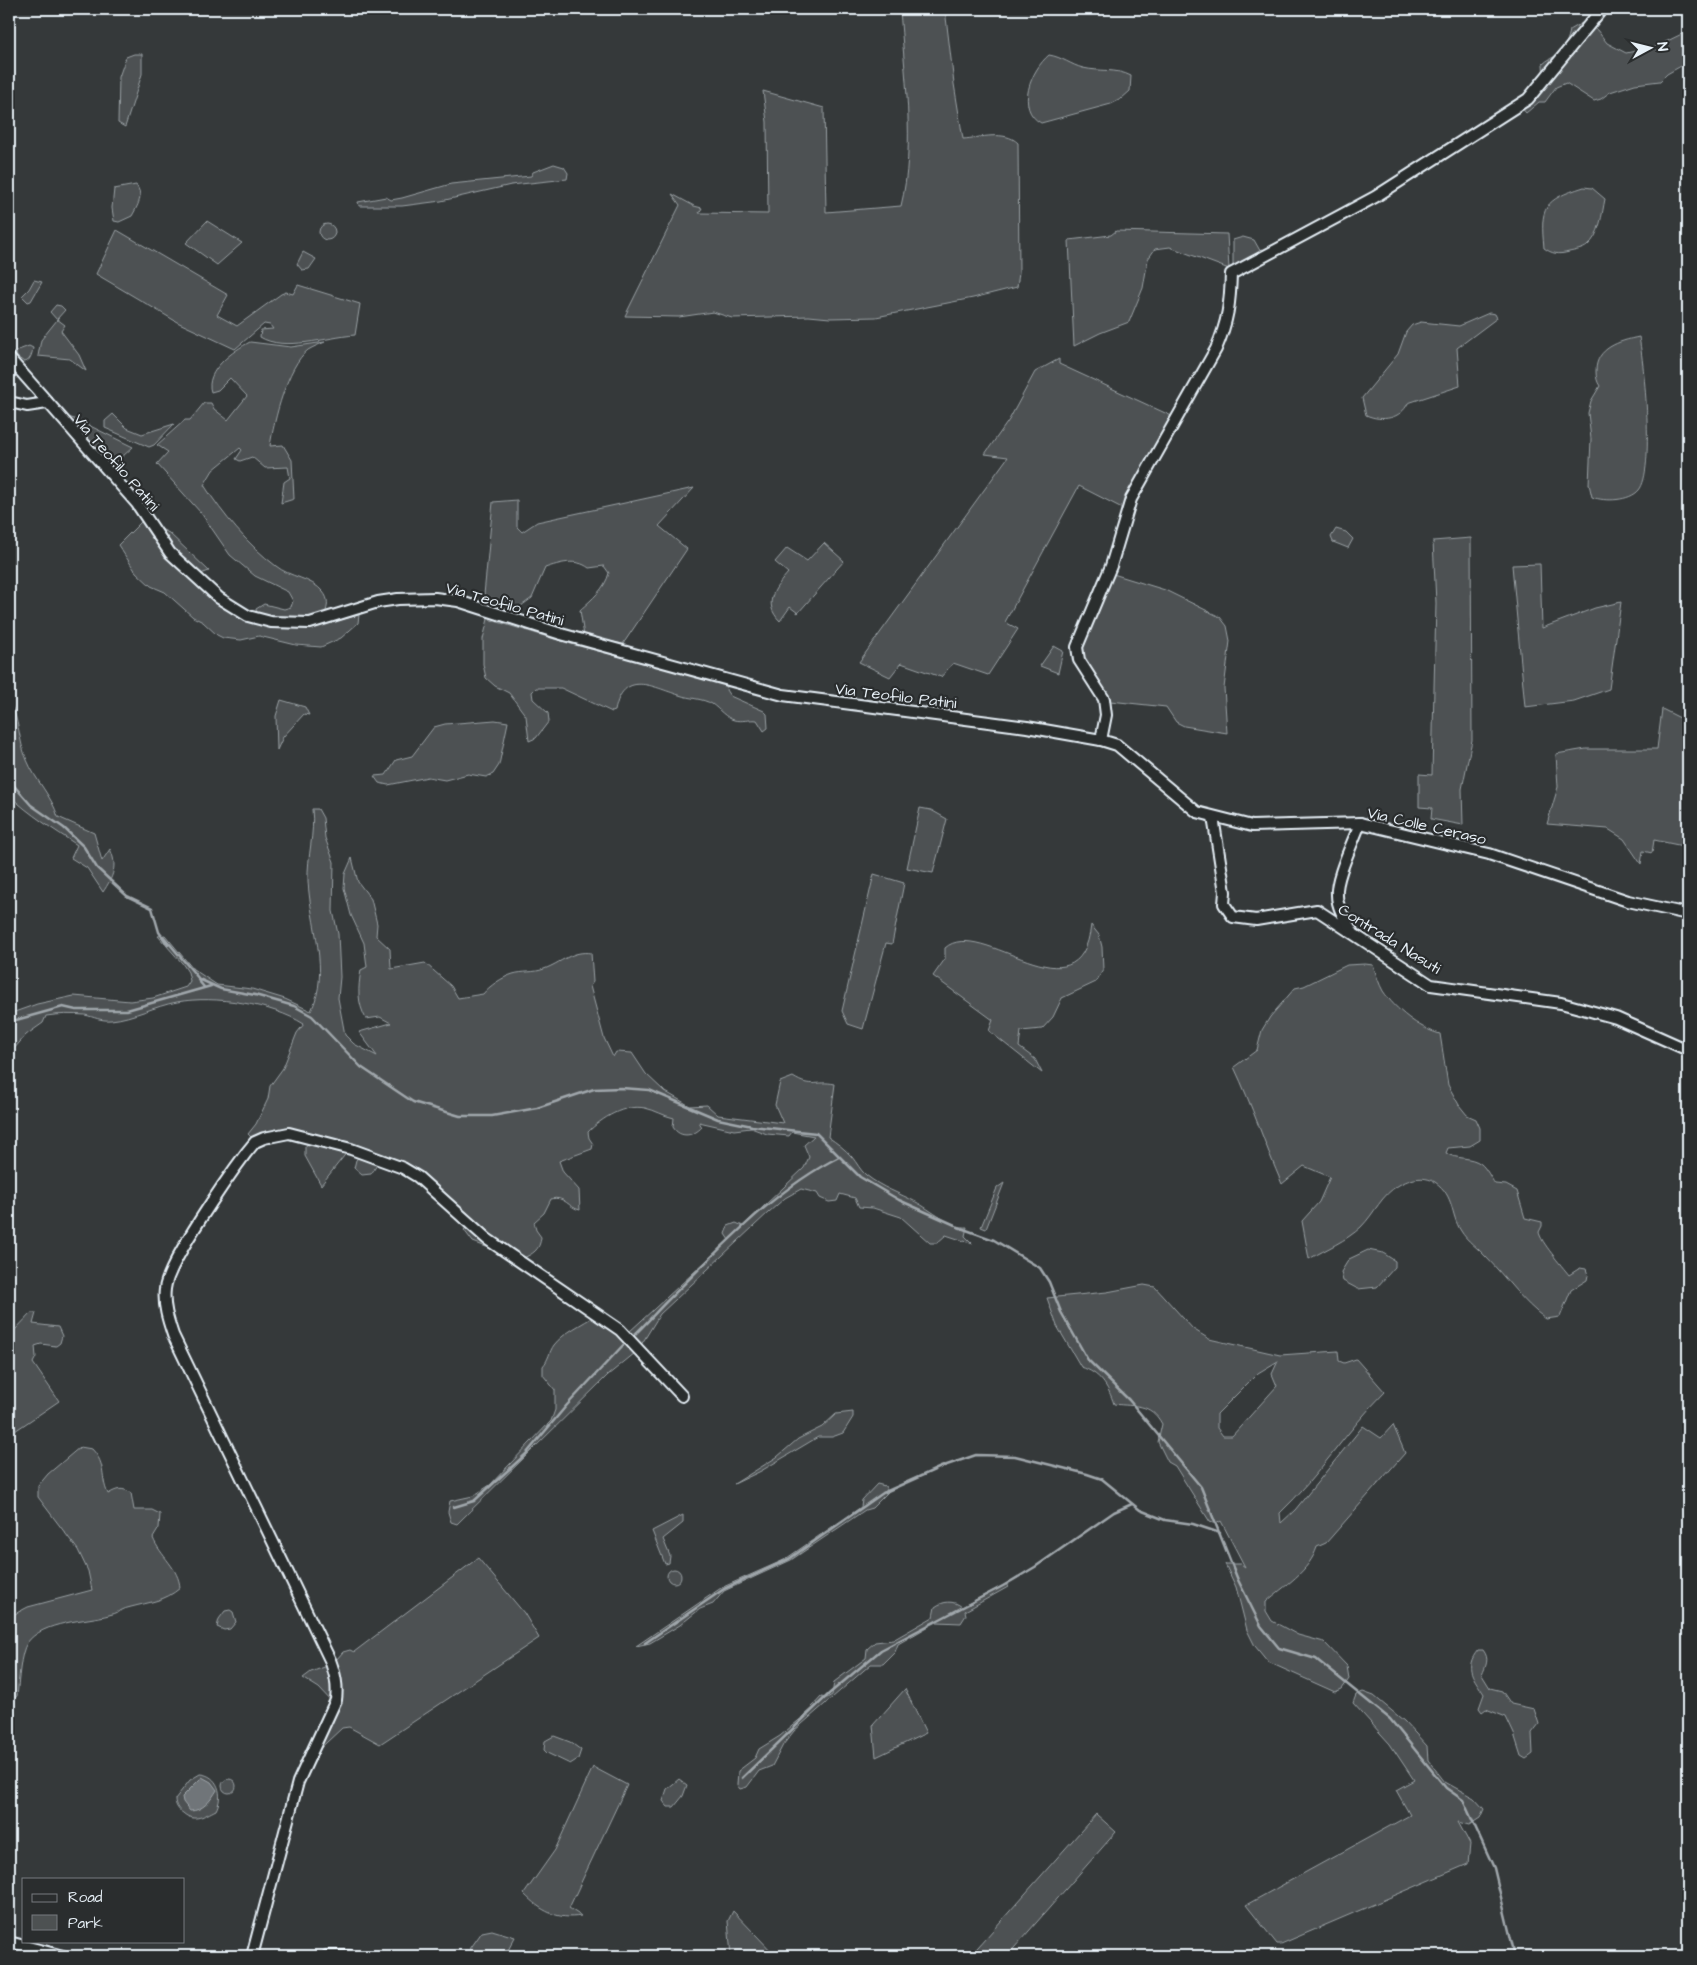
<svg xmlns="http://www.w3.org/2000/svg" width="1697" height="1965" font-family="'Architects Daughter',sans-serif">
<rect width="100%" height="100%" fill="#35393a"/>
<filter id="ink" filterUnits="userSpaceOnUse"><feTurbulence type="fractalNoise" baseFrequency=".02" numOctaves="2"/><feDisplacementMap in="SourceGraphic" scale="10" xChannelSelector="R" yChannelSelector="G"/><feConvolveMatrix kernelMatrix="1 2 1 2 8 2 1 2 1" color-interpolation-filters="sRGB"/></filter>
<g filter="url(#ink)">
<!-- green -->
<g fill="#4d5152" stroke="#9aa1a5" fill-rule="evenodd">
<path d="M900 9H945L954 84 963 139C980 138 1005 130 1018 143L1019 273 1017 287 973 298 876 317 830 318 809 316 732 318 713 312 679 317 625 316 680 205 672 194 694 206 702 208 699 213 768 214 767 122 763 91 824 108 826 212 901 206C916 145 904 71 900 9Z"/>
<path d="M1582 23 1597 30 1607 43 1626 53 1655 47 1688 31V62L1667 74 1660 81 1635 84 1610 92 1601 99 1594 101 1566 83 1556 87 1545 102H1539L1526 113 1520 106 1544 81 1543 64C1548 59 1553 58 1558 54 1564 49 1569 38 1570 30Z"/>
<polygon points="134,54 142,54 142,74 125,127 118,123 119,77 126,57"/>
<path d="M1049 55C1062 57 1071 65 1083 68 1100 72 1116 68 1131 76L1130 91 1121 99 1111 104 1041 123C1015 109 1031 70 1049 55Z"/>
<polygon points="554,164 564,167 568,173 567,179 511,185 441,201 402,206 359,206 358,202 386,197 391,200 402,198 451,184 531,176 533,172"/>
<path d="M136 185C144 196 138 205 132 216L119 222 114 221 112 208 114 189Z"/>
<path d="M1584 187 1592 188 1605 199C1602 213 1600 236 1587 246 1584 249 1574 251 1569 252 1559 255 1552 254 1544 248 1540 207 1543 200 1584 187Z"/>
<polygon points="207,221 242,243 217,265 186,243"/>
<circle cx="327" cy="232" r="8"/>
<path d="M117 230 228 295 217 315 237 326 281 294 286 292 293 294 298 285 360 304 355 335C327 337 284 352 260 337L261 330 273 329 270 325 264 324 235 349 177 322 96 274Z"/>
<polygon points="1116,231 1227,234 1229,269 1170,247 1155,249 1148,259 1143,288 1129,322 1100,333 1074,346 1069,240 1111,235"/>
<polygon points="1243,237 1254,240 1263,256 1233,270 1233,240"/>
<polygon points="303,252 316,259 309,269 302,270 297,264"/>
<polygon points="34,280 42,282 31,301 28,302 22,296 29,289"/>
<polygon points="56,305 61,306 65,310 57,319 65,325 61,331 79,355 86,371 70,359 38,356 41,340 57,320 50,312"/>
<path d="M1489 313 1495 314 1497 318 1457 348 1460 386 1408 403C1401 419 1382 422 1366 415L1362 398 1398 354 1406 332 1412 325 1421 322 1459 326Z"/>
<path d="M1639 337C1644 364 1655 471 1639 490 1630 501 1605 502 1592 497L1589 484 1591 439 1588 413 1591 401 1600 386C1597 382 1596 377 1596 371 1596 348 1619 341 1639 337Z"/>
<path d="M250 342 291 347 325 342C320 344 313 347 308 350 287 366 274 421 270 446L283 445 292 460 294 499 281 503 284 482 290 478 288 467 265 468 252 457 240 461 236 459 242 450 240 448 213 470 204 485C223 515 248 545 276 566 289 577 312 578 323 592 329 599 328 606 325 614L302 621 257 614 256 609 264 604 284 609 291 607 293 601 288 592 255 576 230 555 201 513 157 464 168 452 157 445 185 420H190L204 403H211L214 409 228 420 247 396 230 378 218 390 211 392C204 371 234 350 250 342Z"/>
<path d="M29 346 33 348C32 354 30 362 24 362L17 357 16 351Z"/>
<polygon points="1059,359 1059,364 1176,418 1126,510 1079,486 1005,622 1018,629 988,675 953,663 941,677 901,663 890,677 859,662 1008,457 985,454 1009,420 1035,372"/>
<polygon points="113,414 127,428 142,434 174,424 154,445 149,447 105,428 105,421"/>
<polygon points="68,417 78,420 133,447 113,465"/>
<path d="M694 488 659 526 687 549 623 644 584 636 580 610C592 599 605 589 609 573L604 566 589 568C576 558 560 563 545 568L532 598 510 614 483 605 493 502 517 500V527L522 532 537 522Z"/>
<polygon points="143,520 163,552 191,580 221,607 246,620 317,626 359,615 358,623 341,638 321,647 296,645 259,636 241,640 223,638 217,635 203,622 193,617 165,592 151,586 136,572 118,545"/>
<polygon points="159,528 169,533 209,571 198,575 176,553"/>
<polygon points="1336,529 1346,532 1353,539 1348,548 1333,542 1331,537"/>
<polygon points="1471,538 1472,740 1462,789 1463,825 1431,819 1432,808 1419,807 1419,774 1432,775 1436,603 1433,541"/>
<path d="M824 543 844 561 798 613 790 607 780 621C762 603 775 588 788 573L775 562 787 548 807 561Z"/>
<polygon points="1540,564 1542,628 1595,608 1621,602 1609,689 1574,701 1525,707 1512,565"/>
<polygon points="1113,574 1165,590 1220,617 1227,626 1230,641 1224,688 1227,733 1184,726 1176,722 1166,707 1110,701 1085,670 1079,650"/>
<path d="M488 619 571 644 728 684 726 690 730 696 764 711 767 714 768 728 764 731 757 720C750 719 741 722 734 720 726 718 719 709 712 704 702 698 690 699 679 695 653 687 623 669 615 711L612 712 561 688H536L532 692 533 699 548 713 549 721 536 738 529 741 526 716 509 693 495 686 486 678 483 664V639Z"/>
<polygon points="1054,646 1063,651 1058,673 1040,666"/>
<polygon points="281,700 305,707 309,715 304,714 283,737 277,750 276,716"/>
<path d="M9 701C20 719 18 741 27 760 35 780 52 796 58 817L94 833 102 861 110 849C118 866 113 877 103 892L87 868 71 858 77 845C53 829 30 815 9 795Z"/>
<polygon points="1662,709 1684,720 1685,726 1688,727 1688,847 1654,840 1652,853 1643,851 1641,864 1624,839 1608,829 1547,824 1558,787 1556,754 1586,749 1657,749"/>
<polygon points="495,720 508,722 499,765 493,774 486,777 468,774 445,780 428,777 388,785 379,783 374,776 386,775 396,760 412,756 434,727 445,724"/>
<polygon points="920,808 931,810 947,819 933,873 907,868"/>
<path d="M312 809H318L323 818 325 838 334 862 333 911 338 934 340 977 338 998 345 1035 354 1044 377 1056 359 1032 391 1023 380 1017 366 1019C357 1002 358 989 361 970L367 967 364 943 351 915 344 888 345 874 352 858 358 882 371 899 377 924 376 936 390 949 391 969 425 963 451 986 458 998 483 994C489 986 503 977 513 974 523 971 534 973 544 969 561 963 572 950 591 953L593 982 590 986 604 1038 613 1057 616 1052 632 1053 646 1074 664 1091 690 1106 707 1105 718 1115 783 1123 775 1105 780 1082 793 1077C812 1089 815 1080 835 1084L828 1137C837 1143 845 1149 852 1157 857 1163 860 1170 866 1175 882 1188 899 1193 916 1202 930 1209 952 1229 967 1227L965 1236 973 1244 946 1235 937 1243H930L901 1217 873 1208 859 1207 855 1198 840 1194 837 1201 829 1202 820 1198 817 1193 801 1189 785 1198 769 1212 660 1314 641 1345 629 1332 729 1240 725 1234 728 1226 736 1223 743 1226 804 1168 809 1157 804 1145 814 1136 792 1132 789 1136 767 1134 751 1128 734 1130 699 1122 702 1127C694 1136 680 1139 673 1127L674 1118C664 1116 655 1110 645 1108 624 1104 602 1118 588 1132L589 1138 593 1144 592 1149 559 1161 563 1172 579 1190 580 1210C569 1208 564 1195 551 1199L544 1213 534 1222 536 1230 541 1237C540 1250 533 1254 521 1259L497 1241 489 1248 473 1242 464 1230 472 1221 419 1173 345 1144 306 1131 285 1130 254 1140 248 1134 256 1124 268 1099 270 1086 283 1068 297 1033 304 1024C272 1004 215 995 177 1002 155 1006 133 1018 111 1020 101 1021 94 1017 85 1015 72 1014 59 1014 46 1016L43 1023 26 1035 13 1050H9V1014L37 1004 74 996 130 1001 153 998 186 987 190 981 188 972 182 963 158 936 165 935 193 969 217 985 252 989 285 999 311 1011C331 971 310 923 308 881 307 856 315 834 312 809Z"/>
<polygon points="874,874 904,883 892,944 886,943 863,1029 848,1024 842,1011"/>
<path d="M1091 925 1099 935 1102 947 1103 970 1096 982 1062 998 1053 1017 1042 1029 1021 1031 1019 1047 1035 1059 1042 1073 989 1031 993 1020 933 976 945 959V948C981 915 1080 1022 1091 925Z"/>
<path d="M1365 964 1373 965C1376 974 1379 984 1383 991 1396 1010 1418 1028 1440 1034L1448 1085 1459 1105 1467 1115 1476 1119 1480 1128V1140L1470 1146 1448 1148 1446 1153C1456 1160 1471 1156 1481 1164 1486 1168 1491 1178 1495 1184L1506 1185 1517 1191 1525 1218 1542 1222V1226L1539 1232C1540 1241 1562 1266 1569 1275L1580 1268 1586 1269 1588 1275 1587 1280 1571 1290 1560 1317 1546 1319C1522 1302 1506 1277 1485 1256 1478 1248 1467 1241 1461 1231 1450 1214 1455 1196 1435 1182 1423 1175 1410 1179 1399 1185 1381 1195 1375 1213 1361 1227 1346 1241 1326 1249 1309 1259L1302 1221 1319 1202 1330 1177 1304 1166 1282 1184C1265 1145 1252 1105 1234 1067L1257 1050 1262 1030 1270 1017 1295 988 1304 986 1347 965Z"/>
<polygon points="310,1141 348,1151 321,1185 305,1156 305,1147"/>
<polygon points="360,1155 379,1162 371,1174 362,1175 354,1168 356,1160"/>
<polygon points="1004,1183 986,1229 981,1227 997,1188"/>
<polygon points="1368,1250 1383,1253 1395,1261 1395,1267 1377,1287 1358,1289 1343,1281 1341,1272 1349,1259"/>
<path d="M1144 1285 1155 1287 1193 1329 1209 1339 1280 1355 1338 1351 1339 1361 1344 1363 1356 1359 1385 1392C1347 1430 1319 1476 1280 1513L1281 1523 1295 1510 1363 1426 1381 1438 1393 1425 1405 1453 1326 1543 1317 1547C1309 1572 1285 1585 1266 1602V1611L1272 1621 1298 1635 1324 1642 1347 1666 1349 1679 1342 1689 1335 1692 1268 1662 1255 1646 1247 1630 1236 1587 1225 1564H1241L1245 1567 1221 1521 1216 1524 1210 1522 1175 1466 1168 1462 1158 1442 1162 1424C1150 1402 1135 1407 1114 1404 1108 1386 1100 1373 1081 1367L1057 1326 1047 1298 1107 1292ZM1278 1361 1272 1374 1277 1386 1232 1436H1223L1217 1428V1414L1258 1373Z"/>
<polygon points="31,1313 36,1313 33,1324 58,1327 62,1336 60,1343 56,1346 41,1344 35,1346 36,1357 33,1363 59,1401 9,1435 9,1351 12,1349 10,1345 14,1331"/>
<path d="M596 1315 609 1325 635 1353 608 1375 457 1524 451 1522 448 1512 450 1501 473 1496 490 1485 551 1421 555 1410V1390L543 1375V1366C549 1359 549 1352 554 1345 564 1332 583 1324 596 1315Z"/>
<polygon points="853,1412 853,1417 843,1433 832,1437 818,1437 761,1471 734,1484 777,1457 798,1439 822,1427 836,1414"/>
<path d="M80 1447 92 1449C107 1465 100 1477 108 1494 117 1489 122 1487 131 1493L134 1510H152L160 1514 159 1528 153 1538C160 1556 179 1568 180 1588 165 1601 150 1602 131 1607 123 1608 117 1614 109 1615 87 1621 42 1621 27 1643 20 1653 19 1682 17 1696L12 1700 9 1698V1617L28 1607 92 1590 88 1571 78 1550 38 1497V1486L48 1474Z"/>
<polygon points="877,1484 885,1486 888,1492 872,1508 865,1510 791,1560 724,1591 713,1604 700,1609 680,1625 650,1643 636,1646 721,1588 784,1560 861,1507 862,1500"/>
<polygon points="683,1515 683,1523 663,1539 670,1556 669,1563 665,1564 652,1531"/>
<polygon points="478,1558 524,1613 539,1638 380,1744 349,1727 342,1728 312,1756 341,1701 342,1686 336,1660 343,1652 350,1650 354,1652"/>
<circle cx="674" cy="1576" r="7"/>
<path d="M1006 1584 1008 1587 965 1611 966 1615 961 1623 937 1622 931 1625 898 1644 895 1652 883 1664H871L794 1731 783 1745 772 1766 759 1771 747 1787 740 1789 737 1785 738 1771 755 1758 759 1749 780 1736 804 1716 821 1697 827 1698 832 1695 834 1682 866 1658 867 1649 875 1642 893 1640 933 1617 935 1607C943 1601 954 1600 962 1607Z"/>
<polygon points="230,1610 233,1612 236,1622 230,1629 224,1630 217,1627 219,1619 225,1611"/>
<path d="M1478 1650H1483C1490 1659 1486 1665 1482 1675L1490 1688 1502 1691 1511 1704 1534 1709 1539 1724 1532 1733 1533 1754 1526 1759 1521 1756 1514 1734 1506 1717 1486 1709 1482 1712 1479 1708 1484 1694C1474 1678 1463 1668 1478 1650Z"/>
<polygon points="330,1665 333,1703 319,1688 303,1678 311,1672"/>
<polygon points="905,1689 926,1733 876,1757 873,1725"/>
<polygon points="1363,1692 1374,1696 1404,1721 1427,1746 1428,1760 1445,1782 1474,1798 1484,1809 1480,1818 1469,1825 1458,1822 1470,1844 1468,1864 1281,1944 1277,1944 1246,1905 1410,1815 1396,1790 1414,1780 1390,1744 1353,1703 1356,1695"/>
<polygon points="554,1736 570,1742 581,1750 578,1759 570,1764 547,1753 544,1750 545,1741"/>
<path d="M593 1767 627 1785 569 1908 581 1916C557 1920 541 1911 524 1894L555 1850Z"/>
<path d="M200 1774C218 1775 224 1795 216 1810 204 1816 194 1823 183 1813 178 1810 175 1805 175 1799L190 1780Z"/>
<circle cx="229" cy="1786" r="7"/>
<polygon points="679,1779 687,1785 683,1796 674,1807 668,1807 663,1801 667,1789"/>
<polygon points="1096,1814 1116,1832 1007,1956 970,1956"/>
<polygon points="733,1911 776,1956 731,1956 728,1921"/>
<polygon points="492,1930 515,1937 505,1956 465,1956 482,1932"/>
</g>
<!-- water -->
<path fill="#707579" stroke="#a0a7ac" d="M202 1777 211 1782 217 1790C211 1800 203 1811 190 1811L183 1802 182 1797Z"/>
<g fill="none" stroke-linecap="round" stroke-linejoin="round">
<!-- stream -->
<g stroke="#a0a7ac" stroke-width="2.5">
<polyline points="9,780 31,805 64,828 84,847 97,868 127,896 152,908 159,932 168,945"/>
<polyline points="163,936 199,979 221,989 255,995 294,1006 312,1016 361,1067 413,1102 460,1116 492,1116 537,1108 594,1089 621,1088 649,1090 718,1119 752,1126 816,1133 860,1177 899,1200 955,1225"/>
<polyline points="198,980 204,987"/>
<polyline points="9,1022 63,1007 76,1010 127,1010 211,986"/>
<polyline points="958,1227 994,1240 1040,1268 1049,1282 1061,1312 1088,1360 1129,1400 1201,1487 1238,1580 1261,1626 1279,1648 1316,1659 1390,1719 1446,1788 1463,1800 1494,1868 1515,1956"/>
<path d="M634 1335C645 1325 655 1313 666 1302 719 1250 773 1190 839 1157"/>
<polyline points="454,1507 474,1501 526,1454 567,1405 627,1341"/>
<polyline points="645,1643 724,1589 789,1559 883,1493 941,1467 976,1455 1015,1456 1087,1474 1102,1479 1140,1510 1165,1520 1193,1524 1220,1533"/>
<polyline points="742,1778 830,1693 881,1650 1003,1586 1035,1567 1114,1512 1132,1504"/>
</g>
<!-- minor casing -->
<g stroke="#e8f1f8" stroke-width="14">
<g id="minor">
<polyline points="9,358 137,504 170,553 219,598 248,616 271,622 310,623 378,602 398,599 435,598 458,601 561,634 783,695 1027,727 1101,740 1117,745 1197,812 1252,826 1360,823 1489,854 1628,901 1688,914"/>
<polyline points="9,406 14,403 27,406 47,403"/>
<path d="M1101 740 1106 715 1104 699 1079 660 1077 647 1111 566 1131 499 1216 349C1228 321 1230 304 1231 274L1375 197 1528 99 1602 9"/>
<polyline points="1213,817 1225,892 1224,904 1233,917 1256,920 1317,910 1431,985 1561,1003 1616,1018 1688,1050"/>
<path d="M1352 931C1346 921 1337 908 1337 895 1335 878 1354 841 1360 823"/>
<polyline points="9,1942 63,1956"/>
<path d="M252 1956 298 1782 336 1700C338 1685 335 1674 330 1660L173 1335C168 1320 163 1305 165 1289 167 1264 228 1177 246 1153L255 1142 264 1138 289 1133 351 1149 403 1168 418 1177 487 1239 620 1330 682 1396"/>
<polyline points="327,1956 349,1956"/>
</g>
</g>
<!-- minor -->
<use href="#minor" stroke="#2a2d2e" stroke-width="10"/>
</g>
</g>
<g text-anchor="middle" stroke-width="4.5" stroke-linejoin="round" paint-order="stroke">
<!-- street labels -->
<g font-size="16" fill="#e8f1f8" stroke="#2a2d2e">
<text transform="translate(117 462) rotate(49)" y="6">Via Teofilo Patini</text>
<text transform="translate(505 603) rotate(16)" y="6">Via Teofilo Patini</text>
<text transform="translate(896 695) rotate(7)" y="6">Via Teofilo Patini</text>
<text transform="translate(1427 825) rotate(13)" y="6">Via Colle Ceraso</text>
<text transform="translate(1390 938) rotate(32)" y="6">Contrada Nasuti</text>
</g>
</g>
<!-- margin -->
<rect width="1697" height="1965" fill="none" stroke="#2a2d2e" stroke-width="30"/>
<rect x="15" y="15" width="1667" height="1935" fill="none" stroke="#e8f1f8" stroke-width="2" filter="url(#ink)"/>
<!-- legend -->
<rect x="22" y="1878" width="162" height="65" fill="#2a2d2e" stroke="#767b7f"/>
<rect x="32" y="1894" width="25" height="8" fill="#2a2d2e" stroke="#767b7f"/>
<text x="68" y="1902" font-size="15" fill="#e8f1f8">Road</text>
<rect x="32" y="1915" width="25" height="15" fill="#4d5152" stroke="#767b7f"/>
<text x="68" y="1928" font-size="15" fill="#e8f1f8">Park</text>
<!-- north arrow -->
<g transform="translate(1650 48) rotate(83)" stroke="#2a2d2e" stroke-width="4" paint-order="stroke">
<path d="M0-4L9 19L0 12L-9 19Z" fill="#e8f1f8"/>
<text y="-8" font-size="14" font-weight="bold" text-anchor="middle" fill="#e8f1f8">N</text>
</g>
</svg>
